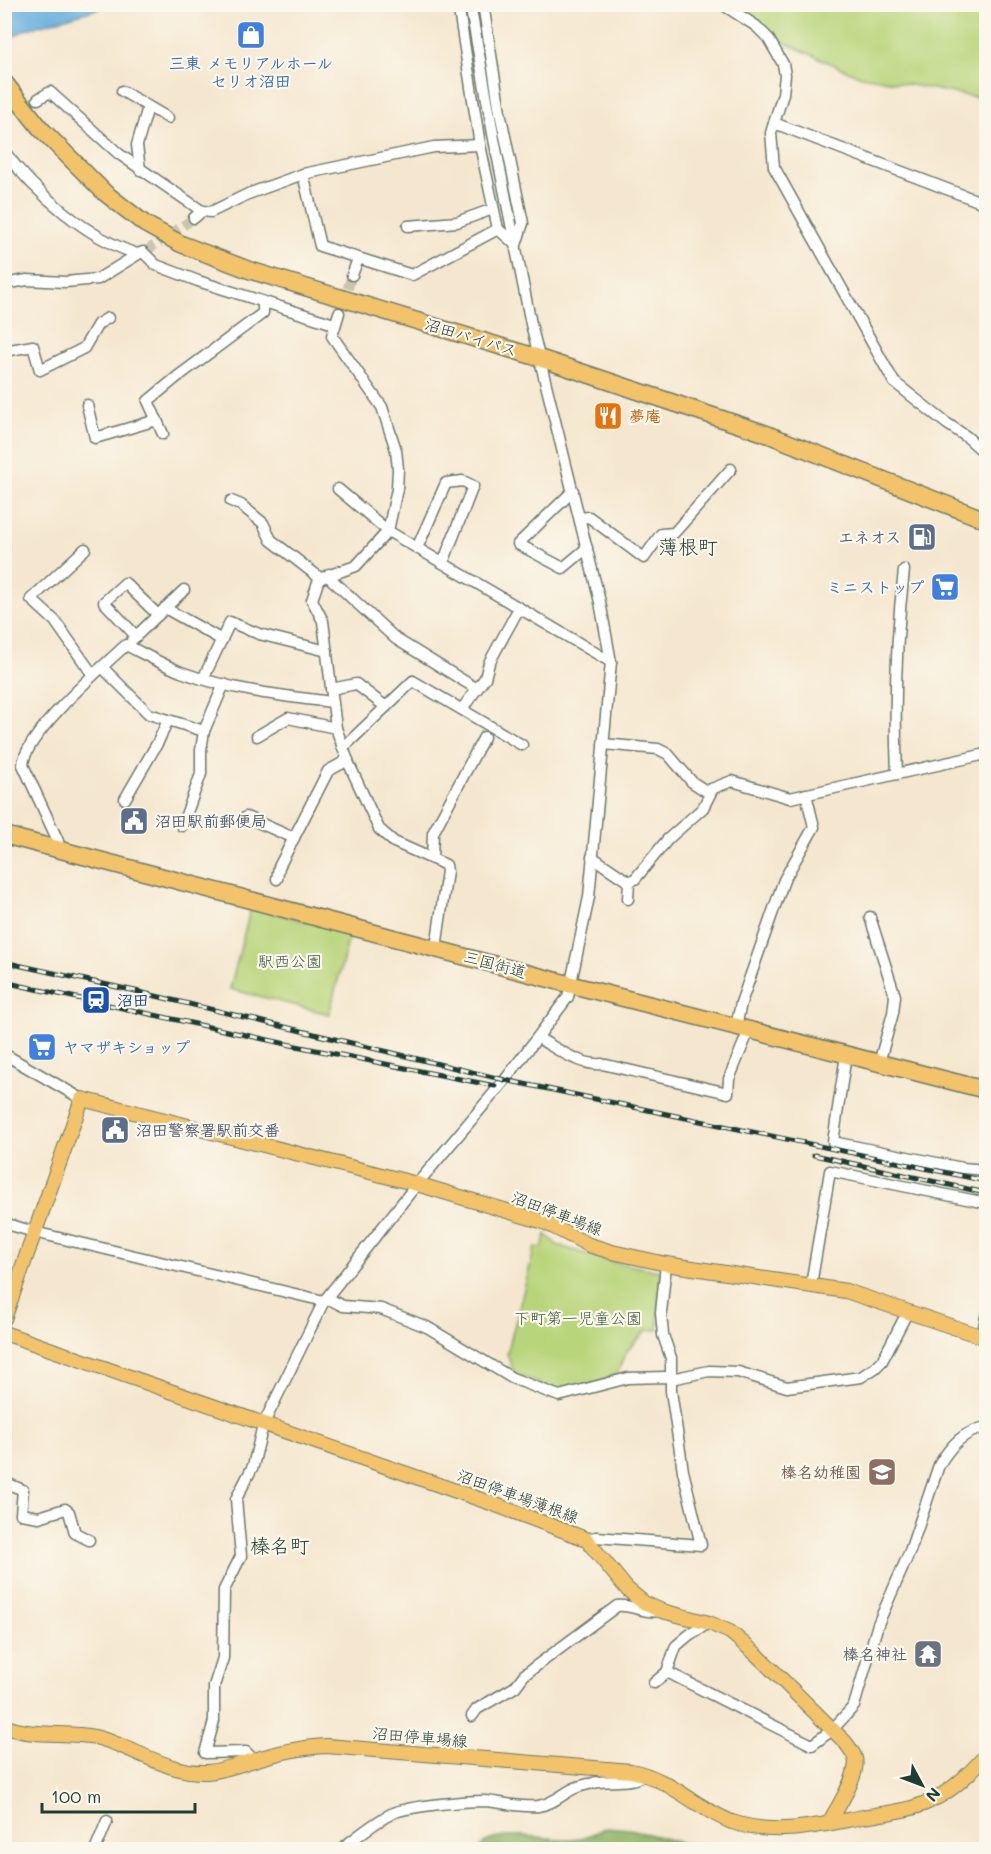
<svg xmlns="http://www.w3.org/2000/svg" width="991" height="1854" font-family="Mali,'Klee One',sans-serif">
<rect width="100%" height="100%" fill="#fbf7ec"/>
<filter id="ink" filterUnits="userSpaceOnUse"><feTurbulence type="fractalNoise" baseFrequency=".0167" numOctaves="2"/><feDisplacementMap in="SourceGraphic" scale="12" xChannelSelector="R" yChannelSelector="G"/><feConvolveMatrix kernelMatrix="1 2 1 2 8 2 1 2 1" color-interpolation-filters="sRGB"/></filter>
<filter id="wash" filterUnits="userSpaceOnUse"><feTurbulence type="fractalNoise" baseFrequency=".008" numOctaves="4" result="noise"/><feDisplacementMap in="SourceGraphic" scale="24" xChannelSelector="R" yChannelSelector="G"/><feGaussianBlur stdDeviation="1.35" result="paint"/><feColorMatrix in="noise" values="0 0 0 0 0 0 0 0 0 0 0 0 0 0 0 0 0 1.4 0 .05"/><feComposite in="paint" operator="in"/></filter>
<g filter="url(#wash)">
<rect width="100%" height="100%" fill="#f5e7cf"/>
<!-- green -->
<g fill="#b9d57b" stroke="#6c8958" stroke-width="1.5">
<polygon points="728,5 978,5 986,12 986,99 857,75 772,37"/>
<polygon points="251,907 350,933 329,1014 230,989"/>
<polygon points="546,1234 557,1245 608,1261 660,1271 658,1330 647,1330 627,1351 618,1373 606,1380 571,1390 558,1391 515,1374 507,1354 535,1247 542,1248"/>
</g>
<!-- forest -->
<path fill="#92b66b" stroke="#587a50" stroke-width="1.5" d="M606 1827 630 1829 682 1843 763 1849H478C501 1823 549 1844 580 1838 590 1836 598 1832 606 1827Z"/>
<!-- water -->
<polygon fill="#66afde" stroke="#427689" stroke-width="1.5" points="5,4 112,4 112,5 24,30 5,42"/>
</g>
<g filter="url(#ink)">
<g fill="none" stroke-linecap="round" stroke-linejoin="round">
<!-- minor-tunnel -->
<g stroke="#cac5b0" stroke-width="10" stroke-dasharray="10 5" stroke-linecap="butt">
<polyline points="4,115 38,99"/>
<polyline points="146,251 194,218"/>
<polyline points="343,303 352,275"/>
<polyline points="985,1198 986,1190"/>
</g>
<!-- minor casing -->
<g stroke="#6a786a" stroke-width="13">
<g id="minor">
<polyline points="458,4 480,145"/>
<polyline points="722,4 756,26 768,38 783,64 785,75 783,94 771,133 774,167 894,382 946,423 967,437 986,454"/>
<polyline points="122,91 168,118"/>
<polyline points="38,99 50,92 119,154 202,211"/>
<polyline points="774,123 986,204"/>
<path d="M4 151C35 193 88 238 137 254"/>
<polyline points="140,170 137,145 148,107"/>
<polyline points="303,174 320,246 412,275 498,229"/>
<polyline points="194,218 202,211 211,212 248,194 303,174 434,147 480,145 498,229 516,245 523,223 500,112 483,4"/>
<polyline points="408,226 457,222 493,209"/>
<polyline points="143,252 156,265 198,281 334,324"/>
<polyline points="352,275 358,259"/>
<polyline points="4,284 27,280 65,282 98,279 140,253"/>
<polyline points="339,313 332,336 382,407 396,450 398,469 397,489 388,531 611,662"/>
<polyline points="4,351 33,346 40,370 84,348 98,324 108,318"/>
<polyline points="87,405 95,438 157,420"/>
<polyline points="163,434 148,401 177,377 263,313 263,302"/>
<polyline points="338,489 388,531 356,566 319,579 312,600 323,621 336,728 349,764 379,829 394,842 446,865 447,871 436,948"/>
<polyline points="573,491 518,544 563,568 587,548"/>
<polyline points="231,501 241,505 263,523 271,540 320,578"/>
<polyline points="580,518 589,517 644,558 661,534 674,533 731,469"/>
<polyline points="417,548 446,483 463,481 473,486 443,563"/>
<polyline points="85,549 31,599 55,621 93,675"/>
<polyline points="329,574 331,579 396,639 477,689"/>
<polyline points="165,608 222,640"/>
<polyline points="136,636 104,602 125,583 158,615"/>
<polyline points="132,640 184,590"/>
<polyline points="102,667 149,714 204,731"/>
<polyline points="203,679 230,622 259,634 327,651"/>
<polyline points="331,689 356,684 386,707"/>
<polyline points="462,709 485,678 489,663 519,608"/>
<polyline points="257,736 288,718 336,728"/>
<polyline points="603,744 658,749 668,754 692,782 706,791 732,781 790,798 986,754"/>
<polyline points="342,746 348,743 413,681 522,745"/>
<path d="M897 774C894 706 896 637 904 570"/>
<polyline points="125,799 158,742 168,720"/>
<polyline points="246,817 294,838"/>
<polyline points="182,826 201,774 201,750 204,731 224,684"/>
<path d="M59 849 58 841 23 765C24 735 102 667 126 645 144 654 162 664 181 672 230 690 281 696 332 702"/>
<polyline points="592,857 629,882 628,899"/>
<polyline points="432,858 433,833 484,737"/>
<polyline points="277,879 279,867 328,771 348,760"/>
<polyline points="629,882 635,879 668,839 703,808 712,790"/>
<polyline points="870,917 895,996 893,1013 879,1063"/>
<polyline points="736,1027 741,1003 784,880 814,827 806,794"/>
<path d="M538 1038C556 1048 580 1066 602 1064L728 1093 729 1079 749 1030"/>
<polyline points="4,1054 82,1099"/>
<polyline points="846,1055 833,1142 962,1168 986,1170"/>
<polyline points="4,1223 34,1232 324,1301 331,1300 343,1306 381,1309 427,1327 512,1378 559,1396 628,1378 666,1377 671,1379 709,1371 738,1372 787,1387 861,1377 875,1368 882,1361 908,1311"/>
<polyline points="811,1285 830,1171 986,1203"/>
<polyline points="982,1337 986,1317"/>
<polyline points="4,1482 23,1490 21,1514 39,1517 65,1509 69,1512 75,1533 89,1540"/>
<polyline points="586,1539 596,1537 701,1545 683,1471 671,1391 671,1358 663,1335 661,1313 666,1264"/>
<path d="M667 1672 812 1745 832 1730 854 1706 878 1624 910 1551 939 1465C951 1445 963 1432 986 1427"/>
<polyline points="654,1683 667,1672 676,1646 689,1635 709,1623"/>
<path d="M472 1716 477 1709 515 1687 524 1675 617 1606C632 1604 644 1614 659 1611"/>
<polyline points="254,1760 246,1752 205,1753 214,1721 214,1686 223,1658 224,1590 241,1556 236,1499 253,1466 263,1425 324,1301 417,1184 505,1080 568,997 589,897 611,662 600,602 531,324 494,139 470,4"/>
<polyline points="95,1850 107,1821"/>
<path d="M340 1850C357 1837 374 1822 393 1813 409 1806 465 1801 484 1801 502 1802 520 1808 538 1806 552 1804 560 1796 571 1790 578 1786 585 1785 593 1783 611 1779 630 1785 646 1774"/>
</g>
</g>
<!-- major casing -->
<g stroke="#6a786a" stroke-width="16">
<g id="major">
<polyline points="4,1319 82,1099 417,1184 544,1222 589,1245 612,1252 666,1264 846,1291 986,1338"/>
<path d="M4 1333 496 1505 586 1539 627 1589 644 1603 662 1611 709 1623 730 1632 756 1654 845 1742C849 1747 853 1752 855 1758 860 1774 837 1808 829 1823"/>
<path d="M4 1726C33 1738 65 1731 95 1737 133 1746 167 1774 207 1772 222 1771 237 1765 251 1761 276 1753 301 1747 327 1746L631 1771C669 1778 696 1808 732 1822 776 1837 820 1825 863 1817 886 1813 910 1811 930 1801 953 1791 970 1773 986 1755"/>
</g>
</g>
<!-- highway casing -->
<g stroke="#6a786a" stroke-width="19">
<g id="highway">
<polyline points="4,82 41,129 105,193 145,224 181,244 249,270 539,358 764,433 986,520"/>
<polyline points="4,835 572,985 986,1090"/>
</g>
</g>
<!-- minor -->
<use href="#minor" stroke="#fff" stroke-width="10"/>
<!-- major -->
<use href="#major" stroke="#f2c36a" stroke-width="14"/>
<!-- highway -->
<use href="#highway" stroke="#f2c36a" stroke-width="16"/>
<!-- rail casing -->
<g stroke="#1f3d34" stroke-width="5">
<g id="rail">
<polyline points="4,962 135,991 505,1080 986,1181"/>
<polyline points="4,982 291,1045 495,1086"/>
<polyline points="814,1155 986,1193"/>
</g>
</g>
<!-- rail -->
<use href="#rail" stroke="#fbf7ec" stroke-width="3" stroke-dasharray="9" stroke-linecap="butt"/>
</g>
</g>
<!-- icons -->
<defs>
<g id="shop-square" transform="scale(1.5)"><rect x="-9" y="-9" width="18" height="18" rx="4" fill="#3f7fe0" stroke="#fbf7ec"/><path d="M-5-2.5h2.3a2.7 3.5 0 0 1 5.4 0H5L5.5 6h-11ZM-1.5-2.5h3a1.5 2.3 0 0 0-3 0Z" fill="#fff"/></g>
<g id="restaurant-square" transform="scale(1.5)"><rect x="-9" y="-9" width="18" height="18" rx="4" fill="#e8710a" stroke="#fbf7ec"/><path d="M-5-6h1v4h1v-4h1v4h1v-4h1v5L-1.5 .5V6h-2V.5L-5-1ZM5-6V6H3V1.5H1.5Q1.5-4 5-6Z" fill="#fff"/></g>
<g id="fuel-square" transform="scale(1.5)"><rect x="-9" y="-9" width="18" height="18" rx="4" fill="#5c6f8a" stroke="#fbf7ec"/><path d="M-5.5-6h7V0h2V4h1.3V-2.5L3-4.5l.8-.8L6-3V5H2.5V1h-1V6h-7ZM-4.2-4.7v3.2H.2V-4.7Z" fill="#fff"/></g>
<g id="supermarket-square" transform="scale(1.5)"><rect x="-9" y="-9" width="18" height="18" rx="4" fill="#3f7fe0" stroke="#fbf7ec"/><path d="M-6-5.5h2.5l.6 2H6L4.5 2H-2.5L-4.4-4H-6ZM-1.5 3.2a1.3 1.3 0 1 0 .1 0ZM3 3.2a1.3 1.3 0 1 0 .1 0Z" fill="#fff"/></g>
<g id="civic-square" transform="scale(1.5)"><rect x="-9" y="-9" width="18" height="18" rx="4" fill="#5c6f8a" stroke="#fbf7ec"/><path d="M-.6-6.5H3V-4.5H.6V-3L4-1V1h2V6H-6V1h2V-1L-.6-3ZM-1.2 2.5V6h2.4V2.5Z" fill="#fff"/></g>
<g id="station-square" transform="scale(1.5)"><rect x="-9" y="-9" width="18" height="18" rx="4" fill="#1a4fb4" stroke="#fbf7ec"/><path d="M-3-6H3Q5-6 5-4V2Q5 4 3 4L4.5 6H3L1.5 4h-3L-3 6H-4.5L-3 4Q-5 4-5 2V-4Q-5-6-3-6ZM-3.5-4v3h7v-3ZM-3.5 1v1.5H-2V1ZM2 1v1.5H3.5V1Z" fill="#fff"/></g>
<g id="school-square" transform="scale(1.5)"><rect x="-9" y="-9" width="18" height="18" rx="4" fill="#8d6e63" stroke="#fbf7ec"/><path d="M0-5L7-2L0 1L-7-2ZM-4 1L0 2.5L4 1V4Q0 6-4 4Z" fill="#fff"/></g>
<g id="temple-square" transform="scale(1.5)"><rect x="-9" y="-9" width="18" height="18" rx="4" fill="#6b7280" stroke="#fbf7ec"/><path d="M0-6L5-2H3V0L6.5 2.5H4V6H1.5V3h-3V6H-4V2.5H-6.5L-3 0V-2H-5Z" fill="#fff"/></g>
</defs>
<g fill-rule="evenodd">
<use href="#shop-square" x="251" y="35"/>
<use href="#restaurant-square" x="608" y="416"/>
<use href="#fuel-square" x="922" y="537"/>
<use href="#supermarket-square" x="945" y="587"/>
<use href="#civic-square" x="134" y="821"/>
<use href="#station-square" x="96" y="1000"/>
<use href="#supermarket-square" x="42" y="1047"/>
<use href="#civic-square" x="115" y="1130"/>
<use href="#school-square" x="882" y="1472"/>
<use href="#temple-square" x="928" y="1654"/>
</g>
<g text-anchor="middle" stroke-width="4.5" stroke-linejoin="round" paint-order="stroke">
<!-- shop labels -->
<g font-size="16" font-weight="bold" fill="#366cbe" stroke="#fbf7ec">
<text x="251" y="69">三東 メモリアルホール<tspan x="251" dy="18">セリオ沼田</tspan></text>
<text x="924" y="593" text-anchor="end">ミニストップ</text>
<text x="63" y="1053" text-anchor="start">ヤマザキショップ</text>
</g>
<!-- street labels -->
<g font-size="16" fill="#1f3d34" stroke="#fbf7ec">
<text transform="translate(471 337) rotate(17)" y="6">沼田バイパス</text>
<text transform="translate(495 964) rotate(15)" y="6">三国街道</text>
<text transform="translate(557 1213) rotate(21)" y="6">沼田停車場線</text>
<text transform="translate(518 1496) rotate(20)" y="6">沼田停車場薄根線</text>
<text transform="translate(420 1737) rotate(5)" y="6">沼田停車場線</text>
</g>
<!-- food labels -->
<g font-size="16" font-weight="bold" fill="#c56008" stroke="#fbf7ec" text-anchor="start">
<text x="629" y="422">夢庵</text>
</g>
<!-- service labels -->
<g font-size="16" font-weight="bold" fill="#4e5e75" stroke="#fbf7ec" text-anchor="start">
<text x="901" y="543" text-anchor="end">エネオス</text>
<text x="155" y="827">沼田駅前郵便局</text>
<text x="136" y="1136">沼田警察署駅前交番</text>
</g>
<!-- park labels -->
<g font-size="16" fill="#3e5b42" stroke="#fbf7ec">
<text x="290" y="967">駅西公園</text>
<text x="578" y="1324">下町第一児童公園</text>
</g>
<!-- transit labels -->
<g font-size="16" font-weight="bold" fill="#164399" stroke="#fbf7ec" text-anchor="start">
<text x="117" y="1006">沼田</text>
</g>
<!-- education labels -->
<g font-size="16" font-weight="bold" fill="#785e54" stroke="#fbf7ec" text-anchor="end">
<text x="861" y="1478">榛名幼稚園</text>
</g>
<!-- worship labels -->
<g font-size="16" font-weight="bold" fill="#5b616d" stroke="#fbf7ec" text-anchor="end">
<text x="907" y="1660">榛名神社</text>
</g>
<!-- quarter labels -->
<g font-size="20" fill="#1f3d34" stroke="#fbf7ec">
<text x="688" y="554">薄根町</text>
<text x="280" y="1553">榛名町</text>
</g>
</g>
<!-- margin -->
<rect width="991" height="1854" fill="none" stroke="#fbf7ec" stroke-width="24"/>
<!-- north arrow -->
<g transform="translate(922 1785) rotate(131)" stroke="#fbf7ec" stroke-width="4.5" paint-order="stroke">
<path d="M0-4.5L10 22L0 15L-10 22Z" fill="#1f3d34"/>
<text y="-9" font-size="16" font-weight="bold" text-anchor="middle" fill="#1f3d34">N</text>
</g>
<!-- scale -->
<path d="M42 1803v9h153v-9" fill="none" stroke="#1f3d34" stroke-width="3"/>
<text x="51" y="1803" font-size="18" fill="#1f3d34" stroke="#fbf7ec" stroke-width="4.5" paint-order="stroke">100 m</text>
</svg>
